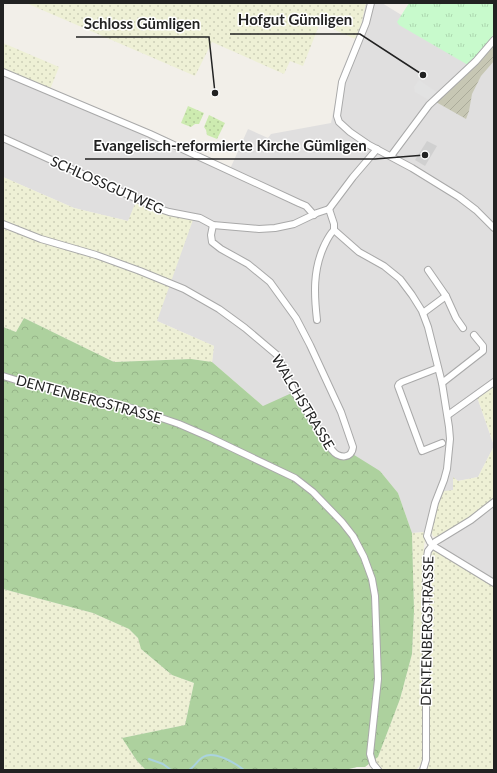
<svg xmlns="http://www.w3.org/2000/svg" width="497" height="773" font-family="Lato,sans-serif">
<defs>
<pattern id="construction-furrows" width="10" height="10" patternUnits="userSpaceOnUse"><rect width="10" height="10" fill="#c7c7b4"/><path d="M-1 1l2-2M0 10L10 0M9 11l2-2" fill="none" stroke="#abab9a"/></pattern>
<pattern id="farmland-dots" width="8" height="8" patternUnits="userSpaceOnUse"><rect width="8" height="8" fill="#eef0d5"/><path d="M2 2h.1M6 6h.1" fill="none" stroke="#ccceb7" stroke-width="1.8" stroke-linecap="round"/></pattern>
<pattern id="grass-dots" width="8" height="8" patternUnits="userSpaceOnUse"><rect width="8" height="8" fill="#cdebb0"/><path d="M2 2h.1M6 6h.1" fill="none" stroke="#b0c997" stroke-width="1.8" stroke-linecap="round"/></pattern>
<pattern id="forest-crowns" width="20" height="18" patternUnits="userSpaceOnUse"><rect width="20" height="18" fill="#add19e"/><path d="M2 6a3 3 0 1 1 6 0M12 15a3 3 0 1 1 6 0" fill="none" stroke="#95b388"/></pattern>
<pattern id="park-tufts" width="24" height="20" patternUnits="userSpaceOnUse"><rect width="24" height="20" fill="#c8facc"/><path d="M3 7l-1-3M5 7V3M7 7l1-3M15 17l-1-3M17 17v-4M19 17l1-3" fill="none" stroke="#acd6af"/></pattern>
</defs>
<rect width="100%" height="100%" fill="#f2efe9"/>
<!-- residential -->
<g fill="#e0dfdf">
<polygon points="366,3 382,3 476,61 494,40 494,382 476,394 494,446 478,477 458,481 453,477 453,490 439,501 431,531 426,532 412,533 398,493 380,471 346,457 263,406 212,362 214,346 157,321 138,199 128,221 74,208 3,177 3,72 230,169 248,129 268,138 271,134 331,123 341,73 361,25"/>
<polygon points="494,502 494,583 438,549 443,537"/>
</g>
<!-- religious -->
<polygon fill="#d0d0d0" points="427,141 437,146 425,166 415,160"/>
<!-- construction -->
<polygon fill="url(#construction-furrows)" points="494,44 494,61 481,76 472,94 469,111 466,119 436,102"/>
<!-- farmland -->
<g fill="url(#farmland-dots)">
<polygon points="26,3 366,3 361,25 355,39 320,23 303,66 290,61 284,74 212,42 195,76"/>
<polygon points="3,43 59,67 49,92 3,72"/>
<polygon points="3,177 74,208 128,221 137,199 194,217 157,321 214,346 212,362 191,359 114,362 24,318 16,332 3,327"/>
<polygon points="494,382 494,445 476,394"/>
<polygon points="494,446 494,502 443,537 436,537 433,536 431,531 439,501 444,491 453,490 453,477 458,481 478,477"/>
<polygon points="426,532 426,538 424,545 424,558 429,558 433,551 435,550 494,583 494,770 427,770 428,764 422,763 416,770 380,770 374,760 378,757 400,699 412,654 414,611 412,533"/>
<polygon points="3,589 93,613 129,629 138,638 142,650 172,675 194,683 185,725 122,738 137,761 146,770 3,770"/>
</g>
<!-- grass -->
<g fill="url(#grass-dots)">
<polygon points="188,106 204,113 199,124 195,124 191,127 181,123"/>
<polygon points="209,115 225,123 217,139 207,135 206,130 204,127"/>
</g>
<!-- forest -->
<polygon fill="url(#forest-crowns)" points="24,318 114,362 191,359 212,362 263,406 294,392 335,454 351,453 380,471 398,493 412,533 414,611 412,654 400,699 378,757 365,767 357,767 345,770 146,770 137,761 122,738 185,725 194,683 172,675 141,649 138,638 129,629 93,613 3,589 3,327 16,332"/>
<!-- park -->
<polygon fill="url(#park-tufts)" points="409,3 494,3 494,34 477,56 468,65 399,25 397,22"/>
<!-- parking -->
<polygon fill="#e2e2e2" points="419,80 438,93 432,99 427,99 415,92 414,87"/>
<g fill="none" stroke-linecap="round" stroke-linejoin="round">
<!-- stream -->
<g stroke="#aad3df" stroke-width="2">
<polyline points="149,759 163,764 171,770"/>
<path d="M189 770C195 766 198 760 203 757 214 750 235 763 244 770"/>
</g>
<!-- street casing -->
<g stroke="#a9a9a9" stroke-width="8">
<g id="street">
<polyline points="371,3 366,23 342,82 337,116 339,122 350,132 369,145 412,168 459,197 476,210 494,228"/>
<polyline points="3,72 150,134 299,203 306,206 314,215"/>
<polyline points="3,138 157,208 169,212 200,218 213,225 259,229 275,228 294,224 317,213 329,209"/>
<polyline points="391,156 429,105 476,61 494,40"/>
<polyline points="329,209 353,177 377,149"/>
<path d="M3 224 41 239 96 255 140 271 184 289 219 309 245 328 277 355 294 392 332 450C339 459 352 459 353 447L341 412 310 345 296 318 270 282 248 264 221 249 212 242 211 235 213 225"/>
<polyline points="334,230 359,252 384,266 400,279 412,295 422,311 428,327 442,383 449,427 450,439 447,469 444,480 435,503 427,536 430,542 435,547 494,583"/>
<polyline points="428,270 446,296"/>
<polyline points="423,313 446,296 456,318 463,328"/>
<path d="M317 320C314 294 313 270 324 246 327 240 329 235 334 230V224L329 209"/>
<polyline points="438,368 402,382 399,384 398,386 422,451 442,443"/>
<polyline points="3,376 29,384 91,397 135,409 179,424 209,437 295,478 313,492 342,522 353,536 364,557 372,579 375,596 378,679 370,754 373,764 378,770"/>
<polyline points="442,383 483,351 483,346 474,335"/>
<polyline points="448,415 494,382"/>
<polyline points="423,770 426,760 426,562 428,551 435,542 471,520 494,502"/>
</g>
</g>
<!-- street -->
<use href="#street" stroke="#fff" stroke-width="6"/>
</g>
<g text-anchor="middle" stroke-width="3" stroke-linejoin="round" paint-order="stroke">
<!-- street labels -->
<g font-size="14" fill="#222" stroke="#fff">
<text transform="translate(107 185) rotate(24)" y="5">SCHLOSSGUTWEG</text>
<text transform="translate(89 399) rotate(15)" y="5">DENTENBERGSTRASSE</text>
<text transform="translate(303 402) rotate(59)" y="5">WALCHSTRASSE</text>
<text transform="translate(427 631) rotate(-89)" y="5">DENTENBERGSTRASSE</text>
</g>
</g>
<!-- callouts -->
<path fill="none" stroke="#222" stroke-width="1.5" d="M423 75L360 34H230M215 93L209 37H76M425 155L375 159H85"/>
<g fill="#222" stroke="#fff" stroke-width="1.5">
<circle cx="423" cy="75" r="4"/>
<circle cx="215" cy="93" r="4"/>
<circle cx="425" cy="155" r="4"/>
</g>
<g font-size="15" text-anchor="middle" font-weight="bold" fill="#222" stroke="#fff" stroke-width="3" stroke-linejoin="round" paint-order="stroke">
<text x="295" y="25">Hofgut Gümligen</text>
<text x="142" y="29">Schloss Gümligen</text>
<text x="230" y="151">Evangelisch-reformierte Kirche Gümligen</text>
</g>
<!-- border -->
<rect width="497" height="773" fill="none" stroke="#222222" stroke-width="8"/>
</svg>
